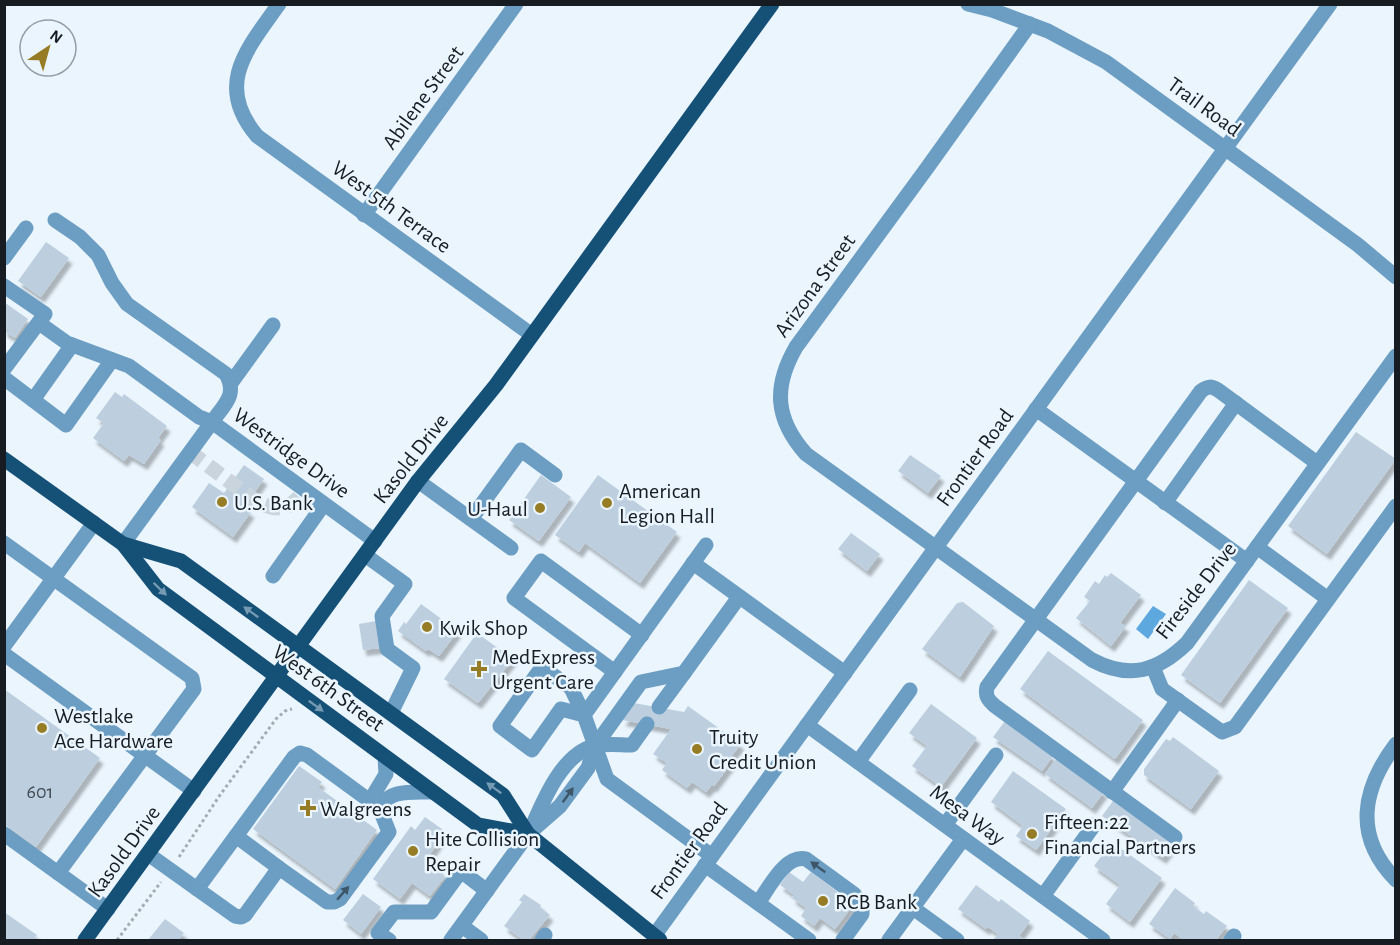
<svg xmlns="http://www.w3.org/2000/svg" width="1400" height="945" font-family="'Alegreya Sans',sans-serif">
<defs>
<filter id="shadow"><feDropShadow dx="3.5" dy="6" stdDeviation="1.5" flood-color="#0004"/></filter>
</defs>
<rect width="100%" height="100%" fill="#eaf5fe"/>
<!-- water -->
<polygon fill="#5da8de" points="1153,606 1166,614 1148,639 1136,629"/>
<!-- building -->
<g fill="#bdcfde" filter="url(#shadow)">
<polygon points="46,242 69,258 41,297 18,281"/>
<polygon points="4,302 28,319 15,338 4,331"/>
<polygon points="115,392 122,397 124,394 167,426 158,438 161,440 144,464 129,455 124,461 93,438 104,423 96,418"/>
<polygon points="1356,432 1396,459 1327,554 1288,526"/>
<polygon points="910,455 941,476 928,493 898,471"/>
<polygon points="244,465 264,479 244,507 251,512 233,537 192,507 209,483 224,493"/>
<polygon points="541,475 571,497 539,541 509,520"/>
<polygon points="598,475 677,532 640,583 585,543 579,552 555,535"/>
<polygon points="851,533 880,554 867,571 838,549"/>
<polygon points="1111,573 1141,595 1120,623 1126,626 1111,646 1076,618 1090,601 1084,597 1095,581 1099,584 1105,575 1107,577"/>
<polygon points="1249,580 1288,608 1220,703 1181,675"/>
<polygon points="963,602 994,626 960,677 922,649 957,603"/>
<polygon points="421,604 458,631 439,656 428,649 426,651 398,631 404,622 406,624"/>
<polygon points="376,621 380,648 363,650 359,624"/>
<polygon points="477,633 513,659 478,703 444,679"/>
<polygon points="1048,651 1143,720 1115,759 1020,689"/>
<polygon points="4,689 100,758 36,847 4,824"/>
<polygon points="634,703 684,712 688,706 741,744 731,757 733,761 714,786 711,786 706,792 692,782 687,788 662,770 667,763 653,754 671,729 622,720"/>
<polygon points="931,704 977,738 941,787 912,766 927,746 909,733"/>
<polygon points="1005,721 1053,756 1042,771 993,737"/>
<polygon points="1173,737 1219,771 1191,809 1144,775 1144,769 1166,739 1170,741"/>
<polygon points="1057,758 1104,792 1092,808 1045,774"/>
<polygon points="299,766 322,782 318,787 377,830 335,889 253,829"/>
<polygon points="1013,771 1066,809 1036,850 1016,836 1023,826 991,802"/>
<polygon points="1113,801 1173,844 1163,858 1102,816"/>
<polygon points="425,817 446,832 425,861 443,872 444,878 430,896 412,883 400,899 373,879 411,826 415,830"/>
<polygon points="1112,842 1162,878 1130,922 1106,904 1120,885 1094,866"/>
<polygon points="789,872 803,882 811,872 854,904 835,929 820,918 814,926 801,916 806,908 792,898 794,895 780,885"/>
<polygon points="976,885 999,902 1001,899 1030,921 1019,936 1026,940 993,940 998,934 988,927 986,929 958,909"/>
<polygon points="1175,888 1195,903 1193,906 1204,914 1206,911 1227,926 1216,940 1184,940 1174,933 1170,939 1149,924"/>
<polygon points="363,894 381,907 361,934 343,920"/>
<polygon points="524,894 541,905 540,907 550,915 529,940 523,940 504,926 522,902 519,900"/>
<polygon points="4,912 37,935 33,940 8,940 4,938"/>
<polygon points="165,919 184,933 178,940 148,940"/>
</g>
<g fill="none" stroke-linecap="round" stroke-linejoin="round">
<!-- minor-tunnel -->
<path stroke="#cad4dd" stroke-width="15" stroke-dasharray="15 8" stroke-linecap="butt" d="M190 452 257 502C280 512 290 510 305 490"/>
<!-- path -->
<g stroke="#a3adb5" stroke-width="3" stroke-dasharray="3 3" stroke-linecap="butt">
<polyline points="179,857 220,795 276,719 285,711 292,709"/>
<polyline points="117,940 161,882"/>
</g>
<!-- minor -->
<g stroke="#6c9dc2" stroke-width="15">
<path d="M279 4C247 49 214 85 257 136L532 335"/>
<polyline points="968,4 992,10 1048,31 1106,62 1358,245 1396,277"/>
<path d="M1030 24 927 168 796 347C773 387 775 419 806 454L1092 660C1130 680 1158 671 1187 643L1396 356"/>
<polyline points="364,215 516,4"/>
<path d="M55 220 80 237 98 255 112 283 127 304 226 374C238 395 224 405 212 422L375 541"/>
<polyline points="4,258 26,228"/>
<polyline points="4,286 45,314 4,369"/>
<polyline points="39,323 67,343 129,366 199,417 212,422 123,544"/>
<polyline points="4,378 66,425 112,360"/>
<polyline points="231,383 273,325"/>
<polyline points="33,400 72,345"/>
<polyline points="1036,409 1247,561"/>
<polyline points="418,481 511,548"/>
<polyline points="1165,503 1236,403"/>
<polyline points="471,519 521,450 555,475"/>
<polyline points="4,543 192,678 194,689 58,873 4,834"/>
<polyline points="706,545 584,715 561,709 532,750 500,726 542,667 571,688 584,715 607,779 712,856"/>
<polyline points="1257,547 1328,599"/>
<polyline points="365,555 405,584 382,616 387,649 413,668 391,713"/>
<polyline points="693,563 845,673"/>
<polyline points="273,576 324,504"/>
<polyline points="4,646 94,523"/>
<polyline points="4,654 194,791"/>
<polyline points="1153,667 1162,689 1222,732 1235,727 1396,506"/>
<polyline points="615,672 514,598 541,561 642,635"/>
<polyline points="659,707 684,673"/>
<polyline points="807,725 1103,940"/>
<path d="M1396 744C1362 789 1353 836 1396 880"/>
<polyline points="858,762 910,690"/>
<polyline points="1112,792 1178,700"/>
<path d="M374 804C387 802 386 797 397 794 409 791 421 792 433 792"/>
<polyline points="374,804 374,794 386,774 385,757"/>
<polyline points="945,825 996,755"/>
<path d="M531 829C543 801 562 754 594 746 605 743 621 745 632 745L647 724"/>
<path d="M1175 837 995 706C988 700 985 696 987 687L1201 391C1208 386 1211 386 1218 390L1317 463"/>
<polyline points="148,854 235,916 241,917 245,915 279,868 236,836"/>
<polyline points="705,865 809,940"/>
<polyline points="58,873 108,909"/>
<polyline points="197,889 294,757 300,753 307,755 374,804 381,812 389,832 340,899 334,902 327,902 279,868"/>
<polyline points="1043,896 1094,825"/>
<path d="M758 903C769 888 785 854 806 859L854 894 862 907V914L843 940"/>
<polyline points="913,908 957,940"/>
<polyline points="462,926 481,940"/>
<polyline points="654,936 1330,4"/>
<polyline points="389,940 378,933 394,912 431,912 461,871 487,891"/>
<polyline points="451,940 528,834 560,806 588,768 595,746 641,682 684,673 739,597"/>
<polyline points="542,940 545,935"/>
<polyline points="889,940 963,839"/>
<polyline points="1231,940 1234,936"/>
</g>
<!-- major -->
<g stroke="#155076" stroke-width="15">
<polyline points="4,459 123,544 158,589 478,825 528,834"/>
<polyline points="123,544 181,561 503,795 528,834 660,940"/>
<polyline points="85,940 418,481 496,385 772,4"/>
</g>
</g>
<!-- one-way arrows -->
<defs><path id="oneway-solid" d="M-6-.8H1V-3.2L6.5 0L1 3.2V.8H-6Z" transform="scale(1.5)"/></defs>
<g fill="#759ab3">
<use href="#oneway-solid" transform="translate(160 589) rotate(44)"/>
<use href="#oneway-solid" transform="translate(251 612) rotate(-144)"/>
<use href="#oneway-solid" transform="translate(316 706) rotate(36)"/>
<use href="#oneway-solid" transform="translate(494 788) rotate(-144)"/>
</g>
<g fill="#3d566a">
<use href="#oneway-solid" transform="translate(568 795) rotate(-54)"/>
<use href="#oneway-solid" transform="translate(818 867) rotate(-144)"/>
<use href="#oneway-solid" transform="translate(343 893) rotate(-49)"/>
</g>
<!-- markers -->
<g fill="#967c24" stroke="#eaf5fe" stroke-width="2">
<circle cx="222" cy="502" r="6"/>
<circle cx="607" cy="503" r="6"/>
<circle cx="540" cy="508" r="6"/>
<circle cx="427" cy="627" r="6"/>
<path d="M476 660h6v6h6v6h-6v6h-6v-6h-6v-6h6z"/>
<circle cx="42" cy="728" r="6"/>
<circle cx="697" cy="749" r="6"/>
<path d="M305 799h6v6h6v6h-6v6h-6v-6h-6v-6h6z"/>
<circle cx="1032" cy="834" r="6"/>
<circle cx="413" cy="851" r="6"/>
<circle cx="823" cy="901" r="6"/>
</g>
<g text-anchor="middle" stroke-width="5" stroke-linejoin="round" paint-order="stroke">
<!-- number labels -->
<g font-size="20" fill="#404951">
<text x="40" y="798">601</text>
</g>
<!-- street labels -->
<g font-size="22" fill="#161c22" stroke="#eaf5fe">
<text transform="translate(422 97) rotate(-54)" y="8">Abilene Street</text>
<text transform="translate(1205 106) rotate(36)" y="8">Trail Road</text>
<text transform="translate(392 206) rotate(36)" y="8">West 5th Terrace</text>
<text transform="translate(814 285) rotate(-54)" y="8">Arizona Street</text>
<text transform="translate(292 452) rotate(36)" y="8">Westridge Drive</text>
<text transform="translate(974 457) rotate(-54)" y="8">Frontier Road</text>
<text transform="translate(410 458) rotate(-52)" y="8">Kasold Drive</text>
<text transform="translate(1195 590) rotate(-52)" y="8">Fireside Drive</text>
<text transform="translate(329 687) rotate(36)" y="8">West 6th Street</text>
<text transform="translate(968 814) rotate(36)" y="8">Mesa Way</text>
<text transform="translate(688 850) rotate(-54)" y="8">Frontier Road</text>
<text transform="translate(123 851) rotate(-54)" y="8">Kasold Drive</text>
</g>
<!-- poi labels -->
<g font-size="22" fill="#161c22" stroke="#eaf5fe" text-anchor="start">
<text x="619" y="498">American<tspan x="619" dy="25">Legion Hall</tspan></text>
<text x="234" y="510">U.S. Bank</text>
<text x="528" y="516" text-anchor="end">U-Haul</text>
<text x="439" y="635">Kwik Shop</text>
<text x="492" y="664">MedExpress<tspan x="492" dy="25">Urgent Care</tspan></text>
<text x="54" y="723">Westlake<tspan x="54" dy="25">Ace Hardware</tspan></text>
<text x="709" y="744">Truity<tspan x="709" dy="25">Credit Union</tspan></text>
<text x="320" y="816">Walgreens</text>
<text x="1044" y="829">Fifteen:22<tspan x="1044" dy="25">Financial Partners</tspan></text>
<text x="425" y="846">Hite Collision<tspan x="425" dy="25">Repair</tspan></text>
<text x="835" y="909">RCB Bank</text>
</g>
</g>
<!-- border -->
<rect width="1400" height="945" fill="none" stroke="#161c22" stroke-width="12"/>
<!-- north arrow -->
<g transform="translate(48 48) rotate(36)"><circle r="28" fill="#eaf5fe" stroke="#959ea6" stroke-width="1.5"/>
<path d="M0-4.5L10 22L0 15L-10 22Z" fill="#967c24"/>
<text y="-9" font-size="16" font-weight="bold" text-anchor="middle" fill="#161c22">N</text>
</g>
</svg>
